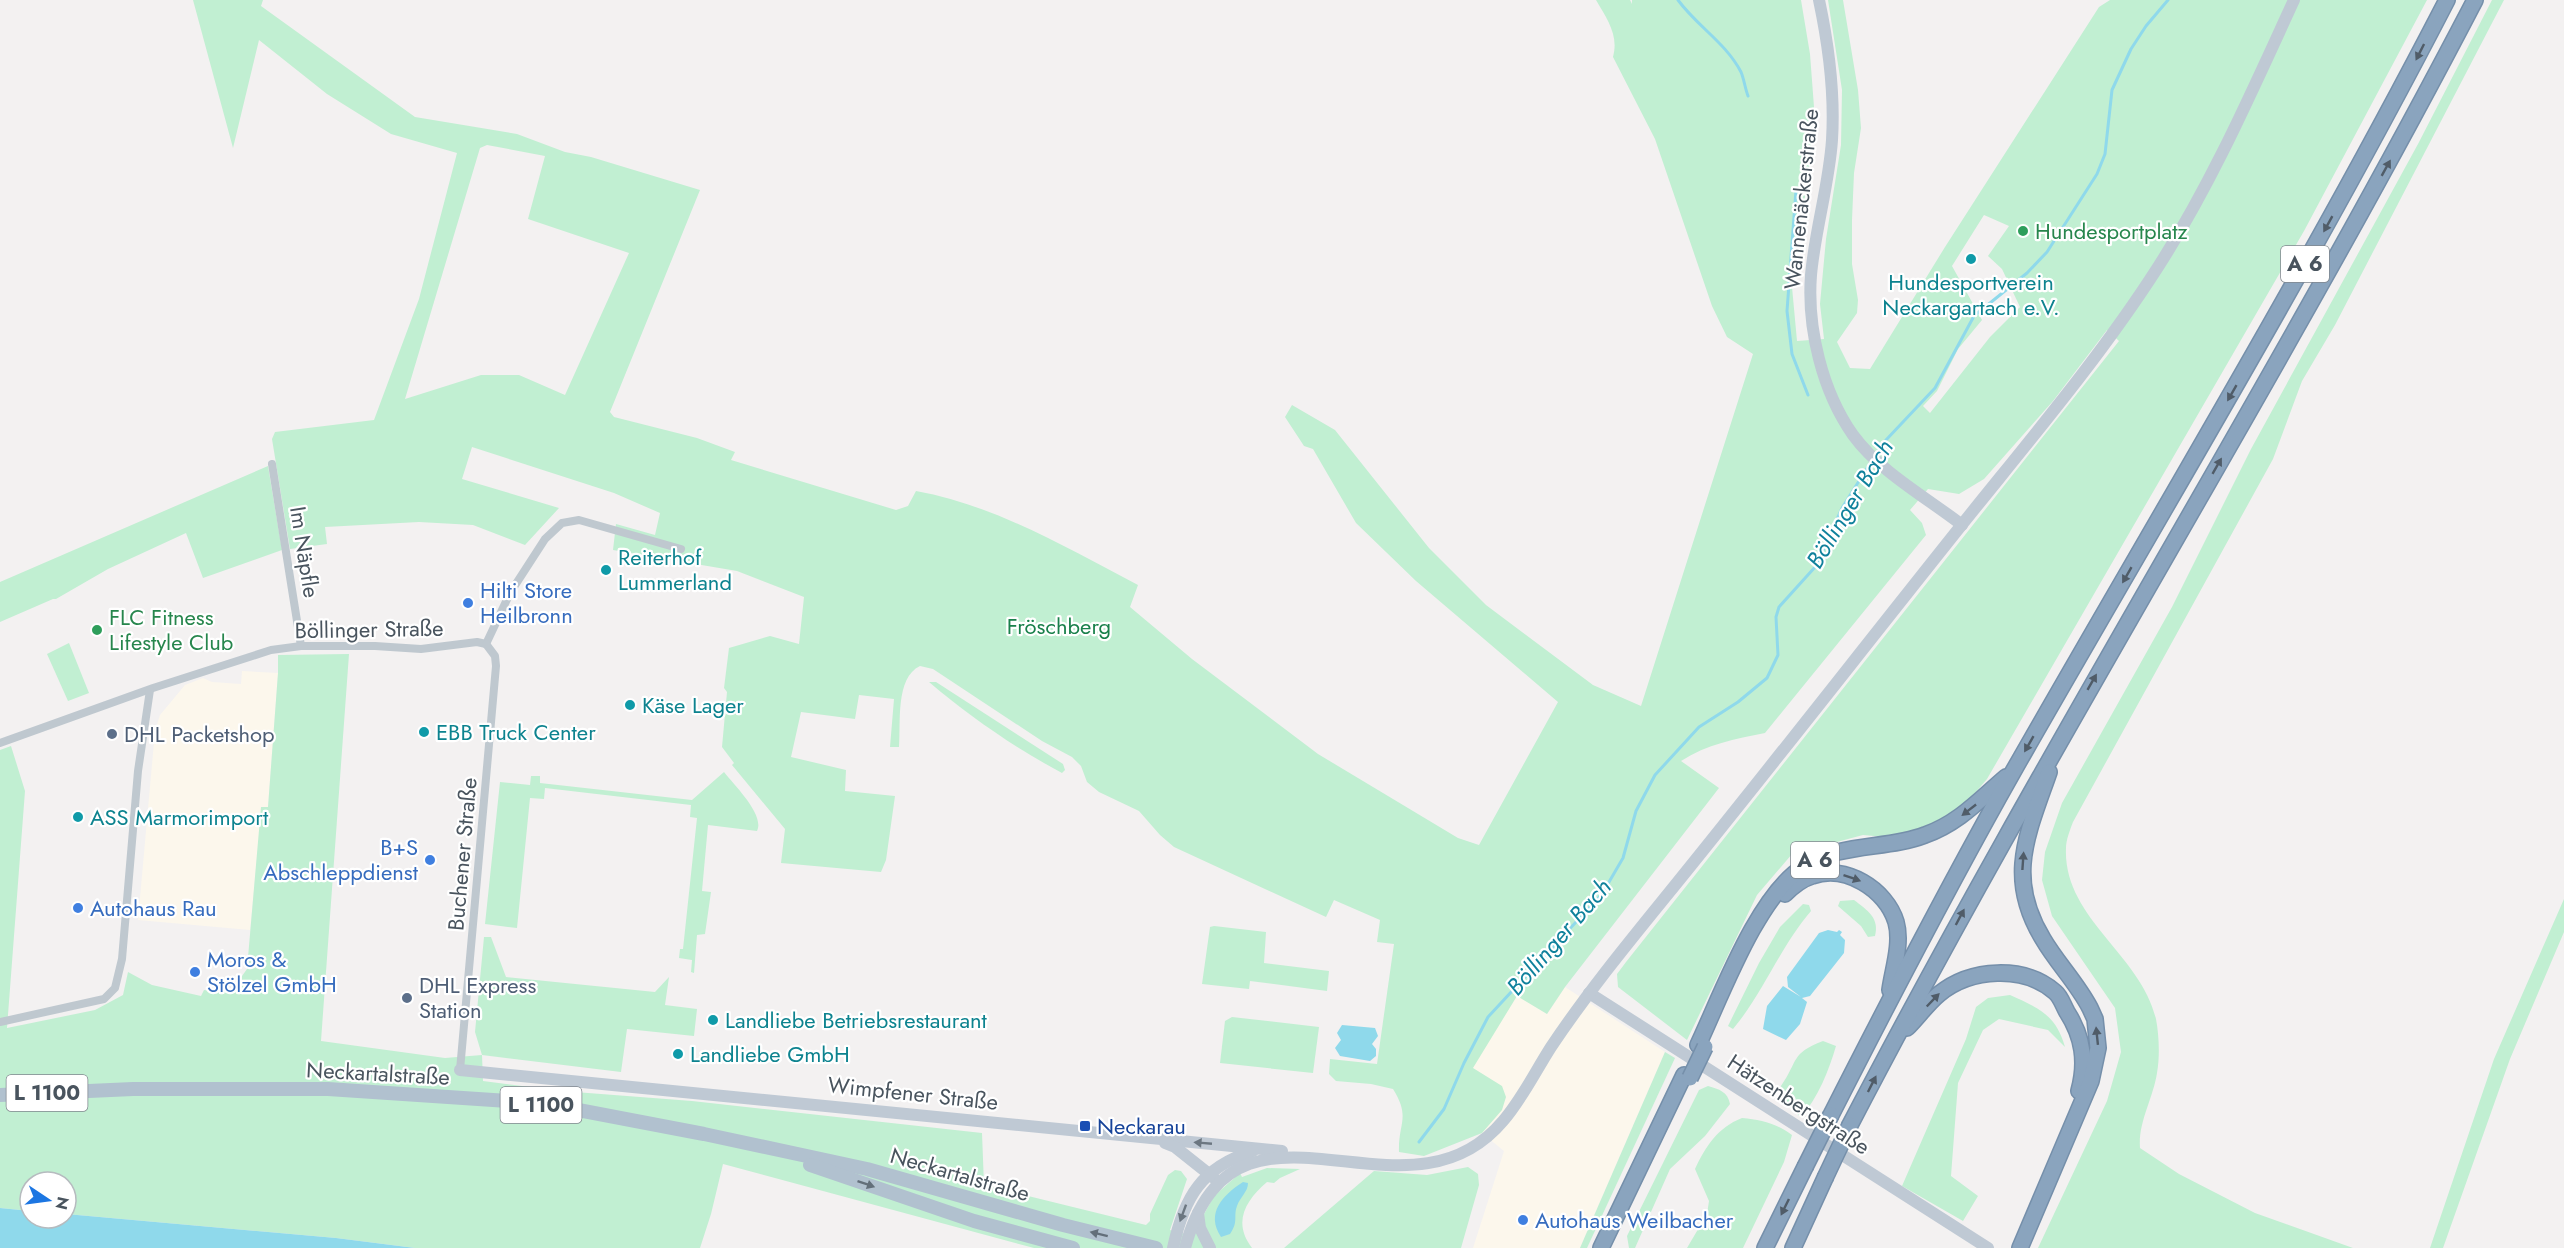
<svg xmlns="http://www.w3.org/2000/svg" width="2564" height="1248" font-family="Jost,sans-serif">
<rect width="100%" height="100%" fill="#f3f1f1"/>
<!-- commercial -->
<g fill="#fcf7ec">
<polygon points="242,671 278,673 268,807 262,807 250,930 138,920 155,731 160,715 185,685 203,678 212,682 241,684"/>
<polygon points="1565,987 1665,1052 1580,1248 1473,1248 1504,1151 1482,1133 1472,1068 1517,995 1547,1014"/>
</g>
<!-- green -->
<g fill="#c1efd2" fill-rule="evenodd">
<path d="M193 0H263L261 6 415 117 517 134 565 152 591 157 700 190 610 412 614 417 697 438 735 452 731 460 896 510 908 506 916 491C995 505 1067 548 1138 585L1130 607 1192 659 1318 754 1458 838 1479 845 1558 702 1416 581 1356 523 1313 449 1304 446 1285 417 1292 405 1335 430 1429 548 1486 605 1593 685 1641 706 1753 354 1727 337 1712 306 1655 139 1613 57C1619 35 1607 19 1596 0H1630L1632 4V0H1801L1810 54 1814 107 1809 169 1792 287 1797 341 1824 339 1820 304 1826 239 1841 145 1842 90 1828 0H1843L1858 90 1861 128 1854 173 1852 220V264L1858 300 1857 313 1837 342 1850 368 1870 369 1945 247 2099 7 2110 0H2427L2304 231 1987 779 1969 800 1949 816 1922 830 1885 837 1863 835 1792 854 1757 895 1687 1040 1618 987 1617 974 1626 962 2119 341 2107 330 2053 401 1984 479 1959 494 1928 489 1910 510 1922 523 1926 535 1765 733C1735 739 1707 744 1681 761L1719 788 1565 987 1547 1014 1517 996 1473 1068 1502 1086 1506 1097 1502 1110 1482 1133 1424 1156 1399 1152C1398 1122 1411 1118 1393 1089L1371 1084 1336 1081 1329 1074 1330 1059 1377 1064 1394 944 1377 942 1380 920 1334 900 1326 917 1174 847 1160 835 1139 811 1099 792 1087 782 1081 766 1072 757 1042 741 933 669 920 666C895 678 901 723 899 747H890L894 699 859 695 855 719 801 712 791 757 846 770 845 791 895 796 886 860 881 872 781 863 785 829 732 765 734 763 722 747 727 692 724 688 729 648 770 636 799 644 804 597 737 571 613 550 616 524 655 535 660 513 614 493 472 447 462 479 559 508 525 545 473 525 419 522 325 527 327 544 290 549 272 439 275 432 374 420 419 299 457 153 391 134 327 94 259 40 233 148ZM487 145 545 156 528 219 629 253 565 395 519 375H481L405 399 480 148ZM1984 215 2009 226 1988 256 2002 269 2020 307 1990 337 1930 413 1923 406 1937 391 1958 349 1982 320 1952 266Z"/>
<path d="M2492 0H2504L2335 325 2302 381 2273 459 2073 822C2070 830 2066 840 2066 848 2063 918 2141 954 2156 1019 2159 1035 2160 1056 2157 1073 2153 1099 2138 1122 2140 1148L2179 1174 2255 1213 2353 1248H2038L2107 1101 2121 1052 2115 1008 2052 916 2042 880 2045 852 2062 803 2172 607 2251 449 2418 144Z"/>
<polygon points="268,466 282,550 203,578 186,533 108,569 56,599 53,599 0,622 0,582"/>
<polygon points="69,643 89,693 68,701 47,654"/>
<path d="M349 654 321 1041 445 1058 482 1055 475 1032 484 937H491L506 977 655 992 669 977 665 1005 697 1009 694 1036 627 1029 621 1072 482 1055 483 1081 562 1091 692 1101 982 1133 984 1185 1146 1225 1150 1221V1214L1168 1175 1175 1170 1181 1171 1187 1179 1170 1230 1192 1236 1214 1196 1240 1173 1242 1177 1267 1168 1300 1169 1280 1178 1274 1183 1267 1182C1246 1200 1232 1222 1252 1248H1034L723 1164 711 1214 700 1248H415L336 1238 66 1214V1182H30V1211L0 1208V750L11 746 25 791 7 1028 95 1010 123 995 128 972 152 985 201 996 204 990 230 993 247 969 261 807H268L278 673V655Z"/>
<path d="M929 682H936L1063 764 1065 770 1062 773C1015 748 969 716 929 682Z"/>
<path d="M724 772C735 786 765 815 757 831L708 825 702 891 711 892 705 934 697 935 694 973 691 972 692 960 679 958 680 949H683L697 818 690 817 691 805 545 788 544 799 530 798 517 928 485 924 500 782 530 785 531 776H540V783L692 800Z"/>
<polygon points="2564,899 2564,932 2510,1059 2443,1248 2430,1248 2494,1059"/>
<path d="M1854 900C1867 910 1880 918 1875 936L1868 937 1861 926 1838 906 1840 901Z"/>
<path d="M1803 904 1809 905 1811 911C1780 947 1764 992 1733 1029L1728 1026 1759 963 1780 927Z"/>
<polygon points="1214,926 1266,932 1264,963 1329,971 1327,991 1250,981 1249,989 1202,984 1210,927"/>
<path d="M2010 995C2039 1008 2056 1015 2065 1047L2048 1030 1999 1019 1983 1030 1958 1083 1951 1176 1978 1196 1963 1221 1902 1186 1966 1039 1976 1007 1988 998Z"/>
<polygon points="1232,1017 1319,1027 1313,1073 1220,1063 1225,1021"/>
<path d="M1823 1041 1836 1046C1829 1070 1818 1098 1801 1117 1790 1109 1784 1100 1781 1086 1799 1060 1790 1054 1823 1041Z"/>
<polygon points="1665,1052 1675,1058 1587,1248 1580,1248"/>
<path d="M1708 1086C1719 1089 1728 1092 1730 1104L1705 1136 1670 1169 1635 1248H1629L1627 1236 1699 1090Z"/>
<path d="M1742 1118C1761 1120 1776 1123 1792 1135L1784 1162 1743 1248H1687L1707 1214 1709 1201 1695 1169C1706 1146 1717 1128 1742 1118Z"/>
<polygon points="1468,1167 1478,1174 1479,1185 1461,1248 1284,1248 1374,1171 1427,1175"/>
</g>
<!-- water -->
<g fill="#8fd9eb">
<polygon points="1839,930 1842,932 1840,935 1845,940 1844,953 1810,996 1802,998 1807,1002 1800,1024 1786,1040 1763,1029 1767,1006 1783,986 1801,997 1788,987 1787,977 1819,933 1828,930 1837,932"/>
<polygon points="1342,1025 1375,1028 1378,1036 1372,1044 1376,1049 1376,1056 1370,1061 1340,1056 1335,1048 1341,1040 1337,1033"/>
<path d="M1243 1182 1248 1183C1248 1192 1240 1197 1237 1206 1233 1217 1239 1221 1230 1234L1221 1237C1205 1213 1223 1195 1243 1182Z"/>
<polygon points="0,1208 30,1211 30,1218 66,1218 66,1214 336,1238 415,1248 0,1248"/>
</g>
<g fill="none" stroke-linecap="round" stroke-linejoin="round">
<!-- stream -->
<g stroke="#8fd9eb" stroke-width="3">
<path d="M1678 0C1697 26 1726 43 1741 72 1744 79 1745 88 1748 96"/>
<polyline points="1796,190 1787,311 1792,354 1808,395"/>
<polyline points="1875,456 1886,440 1935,388 1974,316 2027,273 2047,252 2097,174 2105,154 2112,90 2131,49 2146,26 2168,0"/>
<polyline points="1419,1142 1444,1109 1464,1063 1488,1017 1602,894 1623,858 1636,811 1655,775 1699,727 1738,702 1767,678 1778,655 1776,617 1779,607 1816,566 1842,508 1871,462"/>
</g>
<!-- highway casing -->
<g stroke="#758faa" stroke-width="18">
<g id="highway">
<path d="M1785 894C1793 886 1802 879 1812 876 1845 864 1886 889 1896 922 1902 943 1893 969 1890 990"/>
<path d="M1907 1028C1918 1017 1928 1003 1939 994 1971 968 2024 965 2055 992 2061 997 2063 1005 2067 1012 2083 1037 2087 1062 2079 1091"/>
<path d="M1698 1045C1722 994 1757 897 1803 867 1840 842 1886 850 1925 835 1959 823 1980 799 2006 777"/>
<path d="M1831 1115C1890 999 1950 883 2014 770 2160 514 2312 262 2447 0"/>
<path d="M1850 1125C2048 744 2277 381 2475 0"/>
<polyline points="1601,1248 1684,1075"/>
<polyline points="1765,1248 1805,1167"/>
<polyline points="1793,1248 1825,1178"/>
<path d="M2020 1248 2091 1081 2098 1048 2095 1019 2090 1008C2077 983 2057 963 2043 939 2005 877 2028 833 2049 772"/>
</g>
</g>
<!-- street -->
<g stroke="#bfc8cf" stroke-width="8">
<polyline points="272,464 301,646"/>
<polyline points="486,644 510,593 545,539 562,523 579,520 681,549"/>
<polyline points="0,743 153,688 271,650 301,646 375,646 421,649 477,642 486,644"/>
<polyline points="0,1022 104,999 115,988 122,959 138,771 150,690"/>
<polyline points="460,1070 496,666 495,656 486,644"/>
</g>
<!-- secondary -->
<g stroke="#bfc9d4" stroke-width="12">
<path d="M1819 0C1829 47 1835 92 1832 140 1829 185 1815 230 1811 275 1807 328 1822 391 1853 435 1880 472 1926 497 1962 525"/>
<polyline points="1589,993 1988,1248"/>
<polyline points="460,1070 1282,1151"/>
<polyline points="1165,1143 1175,1147 1214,1178"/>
<polyline points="1198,1213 1200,1228 1210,1248"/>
<path d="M1173 1248C1184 1197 1202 1167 1253 1151"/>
<path d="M1185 1248C1235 1064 1405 1238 1503 1121 1522 1099 1535 1072 1551 1047 1585 996 1624 948 1663 900 1763 777 1861 651 1960 527 2028 442 2099 359 2158 267 2212 183 2252 91 2294 0"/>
</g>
<!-- primary -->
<g stroke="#b1c1cf" stroke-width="14">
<polyline points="0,1095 133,1089 328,1089 508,1101 573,1109 704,1134 867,1169 1063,1225 1156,1248"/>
<polyline points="810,1165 974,1221 1073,1248"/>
</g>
<!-- highway -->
<use href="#highway" stroke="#8aa4be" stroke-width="15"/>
<!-- highway-bridge casing -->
<g stroke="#758faa" stroke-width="18" stroke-linecap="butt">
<g id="highway-bridge">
<polyline points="1690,1078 1705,1047"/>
<polyline points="1805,1167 1831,1115"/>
<polyline points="1825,1178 1850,1125"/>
</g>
</g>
<!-- highway-bridge -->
<use href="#highway-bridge" stroke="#8aa4be" stroke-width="15"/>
</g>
<!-- one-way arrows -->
<defs><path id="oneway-solid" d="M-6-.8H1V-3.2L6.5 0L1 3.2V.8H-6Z" transform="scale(1.5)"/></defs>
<g fill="#505c68">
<use href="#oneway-solid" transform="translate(2420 52) rotate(117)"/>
<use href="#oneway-solid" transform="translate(2386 168) rotate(-61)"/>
<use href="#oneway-solid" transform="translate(2328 224) rotate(119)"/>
<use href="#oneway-solid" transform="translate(2232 393) rotate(120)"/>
<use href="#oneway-solid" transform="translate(2217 466) rotate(-60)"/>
<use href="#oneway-solid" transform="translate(2127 575) rotate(120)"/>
<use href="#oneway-solid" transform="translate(2092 682) rotate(-60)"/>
<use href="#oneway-solid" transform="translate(2029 744) rotate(120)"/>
<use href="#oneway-solid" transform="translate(1969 810) rotate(142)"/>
<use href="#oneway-solid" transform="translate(2023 861) rotate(-86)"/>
<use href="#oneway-solid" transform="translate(1852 878) rotate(19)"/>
<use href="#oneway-solid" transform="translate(1960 917) rotate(-62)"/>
<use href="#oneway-solid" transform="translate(1933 1000) rotate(-46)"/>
<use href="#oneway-solid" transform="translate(2097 1036) rotate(-96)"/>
<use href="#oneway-solid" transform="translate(1872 1084) rotate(-63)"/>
<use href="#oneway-solid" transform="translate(1785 1207) rotate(116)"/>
</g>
<g fill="#6c7781">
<use href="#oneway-solid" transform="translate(1203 1143) rotate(-175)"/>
<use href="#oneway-solid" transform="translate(1183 1213) rotate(110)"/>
</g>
<g fill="#636f7a">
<use href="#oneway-solid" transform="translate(866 1184) rotate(19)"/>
<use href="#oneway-solid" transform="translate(1099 1234) rotate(-166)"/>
</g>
<!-- markers -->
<g fill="#2e9e5b" stroke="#fff" stroke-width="2">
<circle cx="2023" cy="231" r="6"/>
<circle cx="97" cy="630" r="6"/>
</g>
<g fill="#0f9aa8" stroke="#fff" stroke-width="2">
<circle cx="1971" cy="259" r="6"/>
<circle cx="606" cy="570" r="6"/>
<circle cx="630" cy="705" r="6"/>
<circle cx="424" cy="732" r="6"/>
<circle cx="78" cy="817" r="6"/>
<circle cx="713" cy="1020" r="6"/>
<circle cx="678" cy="1054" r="6"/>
</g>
<g fill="#3f7fe0" stroke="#fff" stroke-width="2">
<circle cx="468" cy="603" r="6"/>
<circle cx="430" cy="860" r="6"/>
<circle cx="78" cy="908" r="6"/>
<circle cx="195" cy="972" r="6"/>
<circle cx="1523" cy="1220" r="6"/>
</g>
<g fill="#5c6f8a" stroke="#fff" stroke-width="2">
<circle cx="112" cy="734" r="6"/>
<circle cx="407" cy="998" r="6"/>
</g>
<rect fill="#1a4fb4" stroke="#fff" stroke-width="2" x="1079" y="1120" width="12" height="12" rx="3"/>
<g text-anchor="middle" stroke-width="4.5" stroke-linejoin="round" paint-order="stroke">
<!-- shield labels -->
<g fill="#fff" stroke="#80878e" stroke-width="1.5">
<rect x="2281" y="246" width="48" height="36" rx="4.5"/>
<rect x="1791" y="842" width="48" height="36" rx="4.5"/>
<rect x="6.5" y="1075" width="81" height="36" rx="4.5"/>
<rect x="500.5" y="1087" width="81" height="36" rx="4.5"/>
</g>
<g font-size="21" font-weight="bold" fill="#49545e">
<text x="2305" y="271">A 6</text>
<text x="1815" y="867">A 6</text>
<text x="47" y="1100">L 1100</text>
<text x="541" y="1112">L 1100</text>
</g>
<!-- street labels -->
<g font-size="22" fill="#49545e" stroke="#fff">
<text transform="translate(1801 199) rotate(-84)" y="8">Wannenäckerstraße</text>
<text transform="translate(305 552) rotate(81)" y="8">Im Näpfle</text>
<text transform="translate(369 629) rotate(-1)" y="8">Böllinger Straße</text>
<text transform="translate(462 854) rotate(-85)" y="8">Buchener Straße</text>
<text transform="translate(378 1073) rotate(3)" y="8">Neckartalstraße</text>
<text transform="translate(913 1093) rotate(6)" y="8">Wimpfener Straße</text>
<text transform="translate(1799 1104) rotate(33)" y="8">Hätzenbergstraße</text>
<text transform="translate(960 1174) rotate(16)" y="8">Neckartalstraße</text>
</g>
<!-- leisure labels -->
<g font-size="22" fill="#27864d" stroke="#fff" text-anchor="start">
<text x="2035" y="239">Hundesportplatz</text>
<text x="109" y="625">FLC Fitness<tspan x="109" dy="25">Lifestyle Club</tspan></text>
</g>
<!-- culture labels -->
<g font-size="22" fill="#0d838f" stroke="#fff" text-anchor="start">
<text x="1971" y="290" text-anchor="middle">Hundesportverein<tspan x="1971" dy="25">Neckargartach e.V.</tspan></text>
<text x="618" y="565">Reiterhof<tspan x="618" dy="25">Lummerland</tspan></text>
<text x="642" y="713">Käse Lager</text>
<text x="436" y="740">EBB Truck Center</text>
<text x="90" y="825">ASS Marmorimport</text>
<text x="725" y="1028">Landliebe Betriebsrestaurant</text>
<text x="690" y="1062">Landliebe GmbH</text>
</g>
<!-- shop labels -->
<g font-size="22" fill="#366cbe" stroke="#fff" text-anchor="start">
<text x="480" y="598">Hilti Store<tspan x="480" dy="25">Heilbronn</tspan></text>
<text x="418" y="855" text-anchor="end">B+S<tspan x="418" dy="25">Abschleppdienst</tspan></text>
<text x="90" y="916">Autohaus Rau</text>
<text x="207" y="967">Moros &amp;<tspan x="207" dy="25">Stölzel GmbH</tspan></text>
<text x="1535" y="1228">Autohaus Weilbacher</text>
</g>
<!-- park labels -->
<g font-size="22" fill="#19804b" stroke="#fff">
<text x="1059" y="634">Fröschberg</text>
</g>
<!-- service labels -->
<g font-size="22" fill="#4e5e75" stroke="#fff" text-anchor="start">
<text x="124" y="742">DHL Packetshop</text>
<text x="419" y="993">DHL Express<tspan x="419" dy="25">Station</tspan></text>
</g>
<!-- transit labels -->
<g font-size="22" fill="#164399" stroke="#fff" text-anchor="start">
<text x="1097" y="1134">Neckarau</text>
</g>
<!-- water labels -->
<g font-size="24" font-style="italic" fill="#0f819c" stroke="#fff">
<text transform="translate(1850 504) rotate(-59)" y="8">Böllinger Bach</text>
<text transform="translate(1559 937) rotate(-49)" y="8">Böllinger Bach</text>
</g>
</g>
<!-- north arrow -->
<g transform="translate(48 1200) rotate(103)"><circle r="28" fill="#ffffff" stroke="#b6bbbf" stroke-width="1.5"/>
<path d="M0-4.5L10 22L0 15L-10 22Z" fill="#1c76e2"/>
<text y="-9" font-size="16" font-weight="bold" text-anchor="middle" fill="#49545e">N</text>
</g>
</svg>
